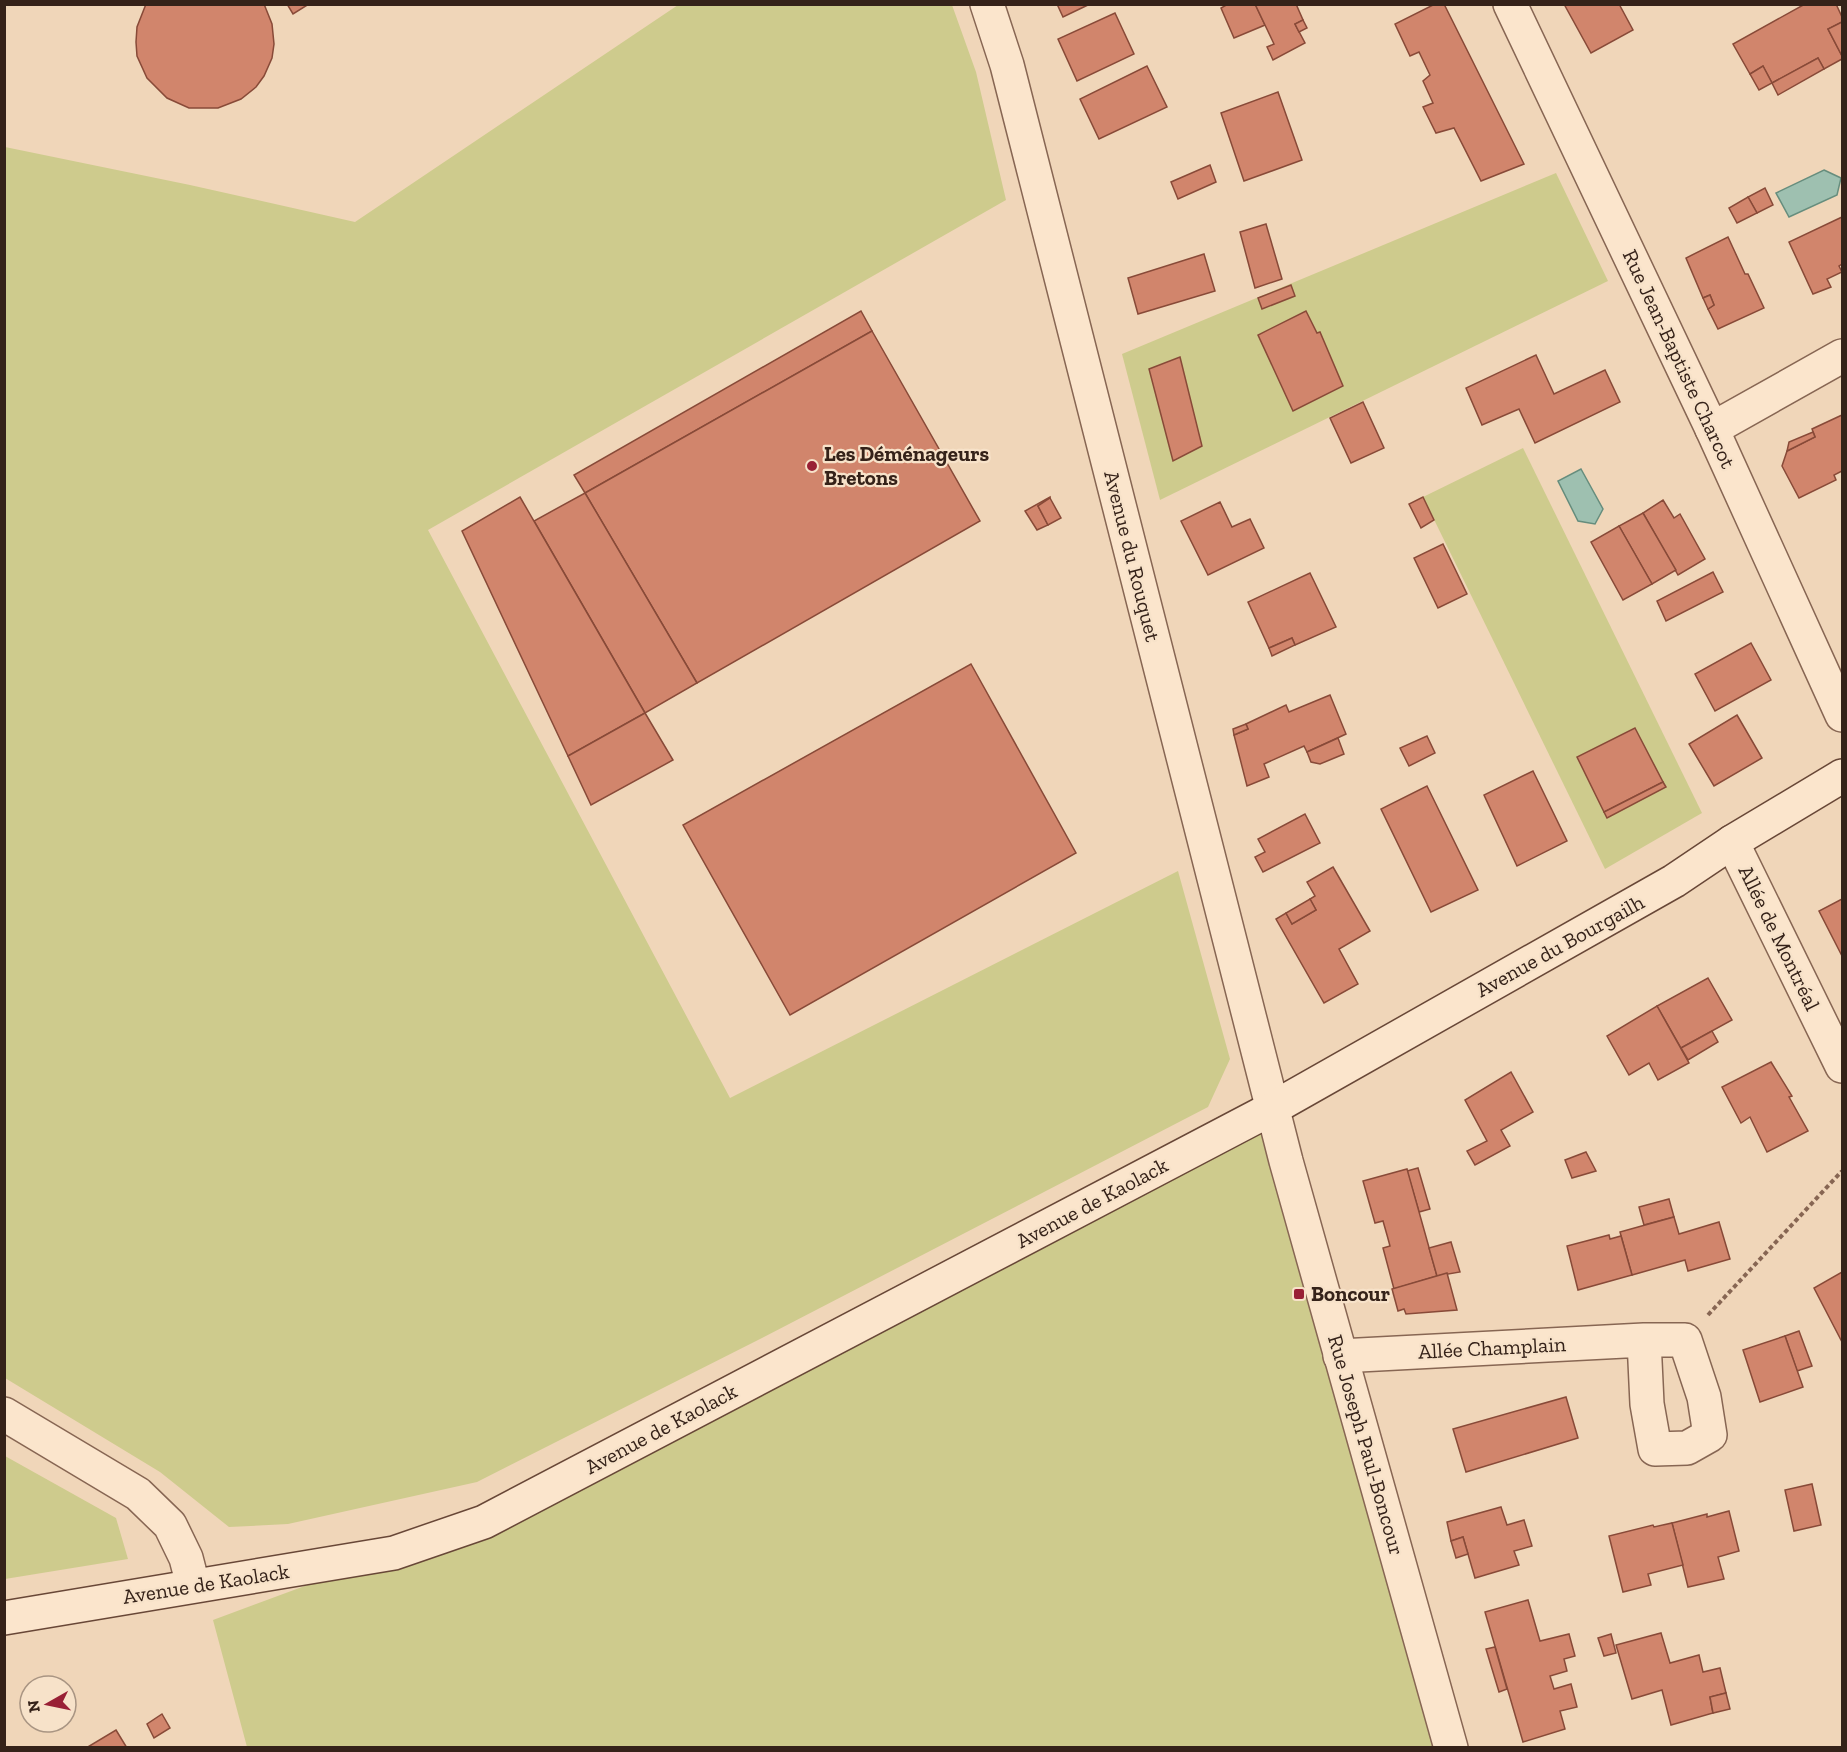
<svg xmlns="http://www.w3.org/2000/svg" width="1847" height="1752" font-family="'Zilla Slab',serif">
<rect width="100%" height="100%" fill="#f0d6b9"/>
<!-- green -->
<g fill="#cecb8d">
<polygon points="678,5 952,5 976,72 1006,200 428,530 730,1098 1178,871 1230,1059 1208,1107 762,1338 477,1482 288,1524 229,1527 160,1472 5,1378 5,147 190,185 355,222"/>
<polygon points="1556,173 1608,281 1160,500 1122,354"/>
<polygon points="1523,448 1702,813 1605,869 1423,497"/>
<polygon points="1273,1108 1451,1747 247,1747 213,1620 394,1553"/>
<polygon points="5,1456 116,1518 128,1559 5,1579"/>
</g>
<!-- water -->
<g fill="#9ec0b0" stroke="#668d7d" stroke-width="1.5">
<polygon points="1824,170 1841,178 1837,195 1789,217 1776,193"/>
<polygon points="1581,469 1603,509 1595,524 1578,521 1558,481"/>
</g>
<!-- building -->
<g fill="#d1856c" stroke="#884a38" stroke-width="1.5">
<polygon points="146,4 264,4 272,24 274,44 272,58 264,76 256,87 241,99 218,108 189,108 167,98 147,78 137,56 136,42 137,27"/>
<polygon points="287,4 309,4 293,14"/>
<polygon points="1057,4 1090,4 1063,17"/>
<polygon points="1228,4 1255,4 1265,25 1234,38 1221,8"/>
<polygon points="1255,4 1296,4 1303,20 1295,24 1305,43 1273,60 1267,47 1274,44"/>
<polygon points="1435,4 1444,4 1524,164 1481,181 1454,128 1436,133 1423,107 1433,103 1423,81 1430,75 1419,52 1410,56 1395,24"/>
<polygon points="1564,4 1619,4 1633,30 1591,53"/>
<polygon points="1805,4 1836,4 1842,17 1842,22 1828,29 1842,56 1842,59 1824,69 1818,58 1772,83 1763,66 1750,74 1733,44"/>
<polygon points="1115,13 1134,54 1077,81 1058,39"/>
<polygon points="1303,20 1307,28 1299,32 1295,24"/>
<polygon points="1842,22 1842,56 1828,29"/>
<polygon points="1818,58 1824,69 1778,95 1772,83"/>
<polygon points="1147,66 1167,107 1099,139 1080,99"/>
<polygon points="1763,66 1772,83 1759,90 1750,74"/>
<polygon points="1278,92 1302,160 1244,181 1221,113"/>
<polygon points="1210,165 1216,182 1178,199 1171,182"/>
<polygon points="1765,188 1773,205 1757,213 1748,197"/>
<polygon points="1748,197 1757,213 1737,223 1729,208"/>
<polygon points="1842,217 1842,264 1839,266 1842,272 1827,279 1831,287 1813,294 1789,242"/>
<polygon points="1266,224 1282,279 1255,288 1240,232"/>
<polygon points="1728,237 1745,274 1748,274 1764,308 1718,329 1708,309 1714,305 1710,295 1703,298 1686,258"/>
<polygon points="1204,254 1215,291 1138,314 1128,278"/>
<polygon points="1291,285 1295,296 1262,309 1258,298"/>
<polygon points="1710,295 1714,305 1708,309 1703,298"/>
<polygon points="861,311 872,331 585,493 574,475"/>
<polygon points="1306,311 1317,333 1320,332 1343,386 1293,411 1258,335"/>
<polygon points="872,331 980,521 697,683 585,493"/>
<polygon points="1536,355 1554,394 1605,370 1620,402 1535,443 1519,409 1482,425 1466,388"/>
<polygon points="1180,357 1202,446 1173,461 1149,369"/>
<polygon points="1363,402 1384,448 1351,463 1330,418"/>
<polygon points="1842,415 1842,471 1834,475 1836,480 1799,498 1782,466 1787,451 1815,437 1812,429"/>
<polygon points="1813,432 1815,437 1787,451 1789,442"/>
<polygon points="585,493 697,683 645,713 534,521"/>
<polygon points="520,497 645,713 568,756 462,531"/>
<polygon points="1050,497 1050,498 1038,506 1048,525 1037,530 1025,511"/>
<polygon points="1423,497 1434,520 1421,528 1409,504"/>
<polygon points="1050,498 1061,518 1048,525 1038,506"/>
<polygon points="1663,500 1674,518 1680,514 1705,559 1678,575 1643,513"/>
<polygon points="1220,502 1232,527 1250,519 1264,548 1208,575 1181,521"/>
<polygon points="1643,513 1676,570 1652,584 1619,526"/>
<polygon points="1619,526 1652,584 1623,600 1591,542"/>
<polygon points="1443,544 1467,594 1438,608 1414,558"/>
<polygon points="1713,572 1723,592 1666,621 1657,601"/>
<polygon points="1310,573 1336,627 1295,645 1292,638 1269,648 1248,602"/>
<polygon points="1292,638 1295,645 1272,656 1269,648"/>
<polygon points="1751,643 1771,680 1715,711 1695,674"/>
<polygon points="971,664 1076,853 790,1015 683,825"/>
<polygon points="1330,695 1346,734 1307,752 1304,746 1264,764 1269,777 1247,786 1234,735 1248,729 1246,724 1286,705 1289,712"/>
<polygon points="645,713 673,760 591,805 568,756"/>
<polygon points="1737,715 1762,758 1714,786 1689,744"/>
<polygon points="1246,724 1248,729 1234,735 1233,729"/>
<polygon points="1635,728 1663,782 1604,812 1577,757"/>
<polygon points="1427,736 1435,753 1409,766 1400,748"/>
<polygon points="1338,738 1344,754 1320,764 1311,762 1307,752"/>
<polygon points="1533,771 1567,841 1517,866 1484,795"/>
<polygon points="1663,782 1666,787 1607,818 1604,812"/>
<polygon points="1427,786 1478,890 1431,912 1381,809"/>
<polygon points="1305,814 1320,843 1263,872 1255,857 1265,852 1258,839"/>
<polygon points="1333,867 1370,931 1339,949 1358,984 1324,1003 1276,919 1286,913 1292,924 1316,910 1310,899 1315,896 1307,882"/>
<polygon points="1310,899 1316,910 1292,924 1286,913"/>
<polygon points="1842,899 1842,956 1819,911"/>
<polygon points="1708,978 1732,1020 1681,1048 1657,1006"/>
<polygon points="1657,1006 1689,1063 1658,1080 1649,1063 1629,1075 1607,1036"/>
<polygon points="1712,1031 1718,1042 1688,1060 1681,1048"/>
<polygon points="1771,1062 1792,1096 1789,1097 1808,1131 1767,1152 1750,1117 1741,1123 1722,1087"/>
<polygon points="1511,1072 1533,1112 1501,1130 1510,1146 1475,1165 1467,1151 1487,1141 1465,1100"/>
<polygon points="1586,1152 1596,1171 1572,1178 1565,1160"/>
<polygon points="1418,1168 1430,1209 1419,1212 1407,1171"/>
<polygon points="1407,1169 1437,1276 1394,1289 1383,1248 1390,1246 1387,1235 1383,1221 1375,1223 1363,1181"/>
<polygon points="1669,1199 1674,1217 1644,1225 1639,1207"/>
<polygon points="1674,1217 1679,1234 1719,1222 1730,1259 1688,1271 1685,1260 1632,1275 1620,1232"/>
<polygon points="1609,1235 1610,1239 1621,1236 1632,1275 1578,1290 1567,1246"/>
<polygon points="1451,1242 1460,1272 1437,1276 1429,1248"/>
<polygon points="1842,1272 1842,1342 1814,1288"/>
<polygon points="1447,1273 1457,1310 1406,1314 1404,1309 1398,1311 1392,1289"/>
<polygon points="1799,1331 1812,1366 1797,1371 1785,1336"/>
<polygon points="1785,1336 1803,1387 1760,1402 1743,1350"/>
<polygon points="1566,1397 1578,1438 1466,1472 1453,1429"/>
<polygon points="1812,1484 1821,1525 1794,1531 1785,1490"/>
<polygon points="1501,1507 1507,1525 1524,1520 1532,1546 1514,1551 1519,1565 1475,1578 1463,1537 1451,1541 1447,1522"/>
<polygon points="1729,1511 1739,1551 1718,1557 1724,1579 1688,1587 1672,1523 1707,1514 1707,1517"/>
<polygon points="1672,1523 1683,1565 1648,1574 1651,1585 1623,1592 1609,1536 1653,1525 1654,1527"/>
<polygon points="1463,1537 1468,1554 1456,1558 1451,1541"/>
<polygon points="1528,1600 1540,1641 1569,1634 1575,1656 1564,1659 1567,1671 1550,1676 1554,1689 1571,1684 1577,1707 1560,1711 1565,1729 1523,1742 1485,1612"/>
<polygon points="1661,1633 1670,1663 1699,1655 1703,1672 1720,1668 1726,1693 1710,1697 1713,1713 1671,1725 1662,1690 1632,1699 1616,1645"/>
<polygon points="1611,1634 1616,1653 1604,1656 1598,1638"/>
<polygon points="1495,1647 1507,1689 1499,1692 1486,1649"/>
<polygon points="1726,1693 1730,1709 1713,1713 1710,1697"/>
<polygon points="162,1714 170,1728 154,1738 147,1724"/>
<polygon points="116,1730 127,1748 86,1748"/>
</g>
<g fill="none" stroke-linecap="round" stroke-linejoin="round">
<!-- minor casing -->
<g stroke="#876653" stroke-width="36">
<g id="minor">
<polyline points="987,4 1007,65 1286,1161 1451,1748"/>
<polyline points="1510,4 1712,429 1842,715"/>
<polyline points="1712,429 1842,356"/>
<polyline points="1732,842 1842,1066"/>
<polyline points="1340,1356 1644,1340 1685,1340 1704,1397 1710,1435 1687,1448 1655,1449 1647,1404 1644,1340"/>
<polyline points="4,1414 138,1494 170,1525 186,1558 193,1585"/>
</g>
</g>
<!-- secondary casing -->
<g stroke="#684737" stroke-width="36">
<polyline id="secondary" points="4,1618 394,1553 484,1522 1273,1108 1674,881 1732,842 1842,776"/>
</g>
<!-- path -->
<polyline stroke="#876653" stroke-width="4" stroke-dasharray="4.5 3" stroke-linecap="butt" points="1708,1315 1842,1171"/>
<!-- minor -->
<use href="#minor" stroke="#fbe5cc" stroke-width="33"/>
<!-- secondary -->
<use href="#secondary" stroke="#fbe5cc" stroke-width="33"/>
</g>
<!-- markers -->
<g fill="#992035" stroke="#f7e2c9" stroke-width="2">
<circle cx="812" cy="466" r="6"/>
<rect x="1293" y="1288" width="12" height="12" rx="3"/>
</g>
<g text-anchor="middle" stroke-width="4.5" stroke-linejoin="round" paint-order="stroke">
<!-- street labels -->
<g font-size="21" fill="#352219" stroke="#f7e2c9">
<text transform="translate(1679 359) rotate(65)" y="7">Rue Jean-Baptiste Charcot</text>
<text transform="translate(1132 556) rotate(76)" y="7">Avenue du Rouquet</text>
<text transform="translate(1779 938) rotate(64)" y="7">Allée de Montréal</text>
<text transform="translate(1560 946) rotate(-29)" y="7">Avenue du Bourgailh</text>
<text transform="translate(1092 1203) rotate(-28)" y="7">Avenue de Kaolack</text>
<text transform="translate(1492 1348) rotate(-3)" y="7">Allée Champlain</text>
<text transform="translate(661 1429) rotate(-28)" y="7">Avenue de Kaolack</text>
<text transform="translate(1366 1445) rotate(74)" y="7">Rue Joseph Paul-Boncour</text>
<text transform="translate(206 1584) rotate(-9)" y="7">Avenue de Kaolack</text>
</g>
<!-- poi labels -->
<g font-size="21" font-weight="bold" fill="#352219" stroke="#f7e2c9" text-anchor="start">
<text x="824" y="461">Les Déménageurs<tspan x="824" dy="24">Bretons</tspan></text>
<text x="1311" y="1301">Boncour</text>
</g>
</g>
<!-- border -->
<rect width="1847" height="1752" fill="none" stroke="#352219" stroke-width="12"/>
<!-- north arrow -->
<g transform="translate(48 1704) rotate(261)"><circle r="28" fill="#f7e2c9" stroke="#a99583" stroke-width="1.5"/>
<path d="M0-4.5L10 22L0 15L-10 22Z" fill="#992035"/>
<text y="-9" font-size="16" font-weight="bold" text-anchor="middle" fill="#352219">N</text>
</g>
</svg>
